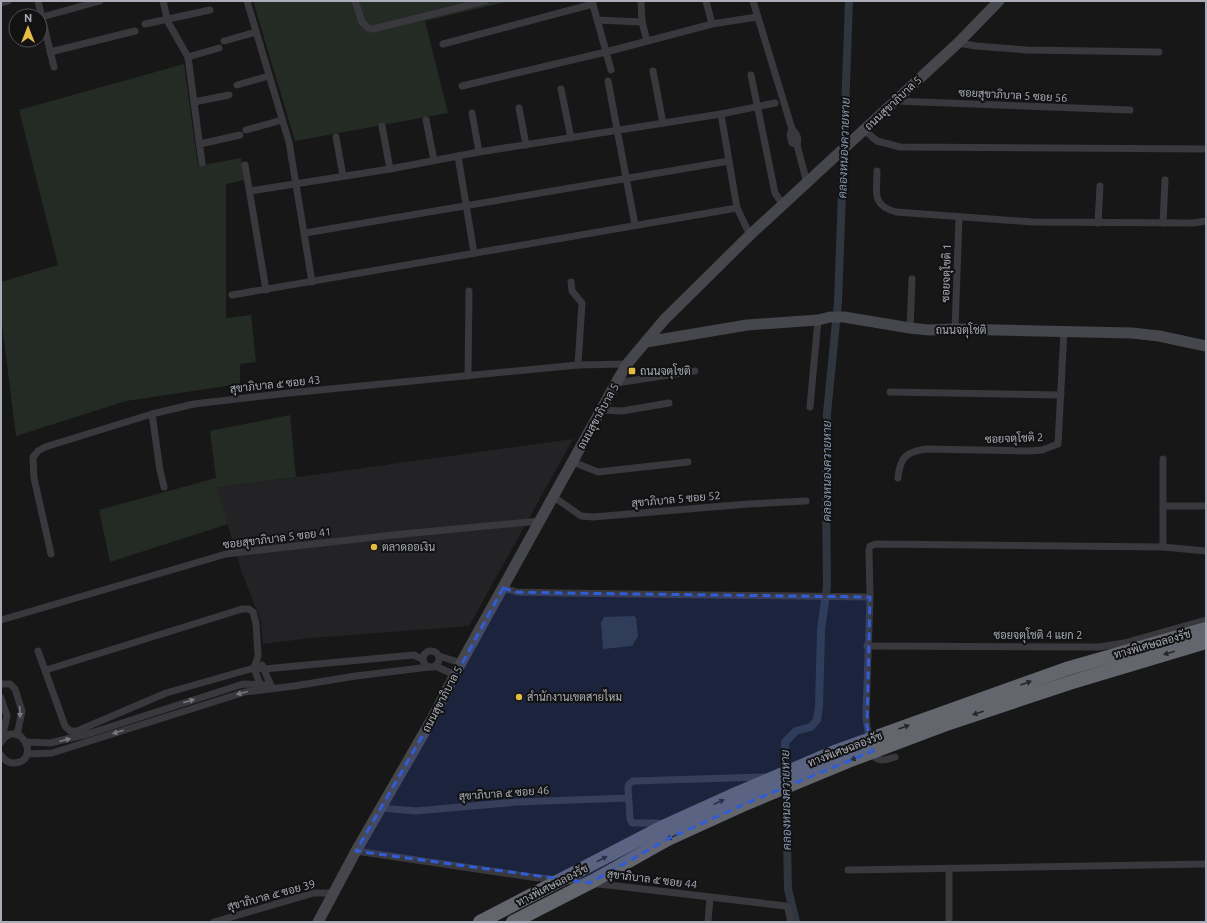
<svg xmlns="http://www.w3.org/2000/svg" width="1207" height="923" font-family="Ubuntu,Sarabun,sans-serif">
<rect width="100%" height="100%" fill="#171718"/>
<!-- built -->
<polygon fill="#232325" points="573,439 469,626 311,638 263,644 261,621 241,570 217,488"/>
<!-- green -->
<g fill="#232b24">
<polygon points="253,1 510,1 425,21 448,113 295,141"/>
<polygon points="184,64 198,166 241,158 244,180 226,184 226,318 251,315 256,362 240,364 240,384 126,401 16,436 1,316 1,282 58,265 19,110"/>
<polygon points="290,415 296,477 217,488 228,524 110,562 99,510 216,478 210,431"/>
</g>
<!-- water -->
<polygon fill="#30363d" points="634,616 636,618 638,636 632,646 603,649 601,623 604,617"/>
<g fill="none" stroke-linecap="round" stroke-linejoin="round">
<!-- canal -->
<polyline stroke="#30363d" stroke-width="8" points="796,922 788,889 785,742 796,731 811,727 817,720 819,707 821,630 827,586 826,489 827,413 838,302 849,1"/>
<!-- street -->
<g stroke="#38383d" stroke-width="7">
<polyline points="38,1 54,67"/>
<polyline points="163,1 168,22 188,57 202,163"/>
<polyline points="247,1 289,142 312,282"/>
<polyline points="355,1 362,22 368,28 373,29 485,1"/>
<polyline points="592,1 611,70"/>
<polyline points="641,1 642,22 647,41"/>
<polyline points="706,1 712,24"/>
<polyline points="753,1 792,129 790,135 792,143 797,145"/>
<polyline points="1,3 8,1"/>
<polyline points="42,17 100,1"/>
<polyline points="597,20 642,22"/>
<polyline points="145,24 210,10"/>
<polyline points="224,41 256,32"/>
<polyline points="958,43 976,46 1027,50 1159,52"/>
<polyline points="443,44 593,4"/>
<polyline points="50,52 135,31"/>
<polyline points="188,57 219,48"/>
<polyline points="653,71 663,123"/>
<polyline points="751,75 775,193 783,205"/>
<polyline points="608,81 635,225"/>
<polyline points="237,85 269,76"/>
<polyline points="462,86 606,52 712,24 757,17"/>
<polyline points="561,89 571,138"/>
<polyline points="895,101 1130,110"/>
<polyline points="194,102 229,95"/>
<polyline points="519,108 526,145"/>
<polyline points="472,113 479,152"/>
<polyline points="721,114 737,208 750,235"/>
<polyline points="426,120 434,160"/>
<polyline points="382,126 390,169"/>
<path d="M792 129C797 134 799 138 797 145L807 183"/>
<polyline points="246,130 282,120"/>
<polyline points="864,130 877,141 900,147 1206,149"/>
<polyline points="336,137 343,176"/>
<polyline points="200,144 240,135"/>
<polyline points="458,156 474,253"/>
<polyline points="245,165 266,290"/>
<path d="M877 171C877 192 871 205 896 212L1033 222 1193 223 1206 221"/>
<polyline points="250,191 390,169 479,152 721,114 775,103"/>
<polyline points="1098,223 1100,186"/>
<polyline points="1163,223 1165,180"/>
<polyline points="305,233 729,161"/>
<polyline points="571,282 572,291 582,303 578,365"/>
<polyline points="232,295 737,208"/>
<polyline points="910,328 912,279"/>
<polyline points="955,329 959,218"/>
<polyline points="468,376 469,291"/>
<polyline points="616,383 695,371"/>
<polyline points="890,392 1061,395"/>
<polyline points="810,407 818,320"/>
<polyline points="601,410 622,411 669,403"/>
<polyline points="152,414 160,470 164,487"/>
<polyline points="1163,459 1163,547"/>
<polyline points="573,462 598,472 688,462"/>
<path d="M898 478C900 457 906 452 926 449L1029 451 1042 450 1058 444 1064 331"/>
<polyline points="554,497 581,516 593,517 748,504 806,501"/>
<polyline points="1163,506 1206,506"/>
<polyline points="51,554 34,478 33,457 38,451 45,447 152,414 194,404 289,393 578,365 627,364"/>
<polyline points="503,588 517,592 561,593 870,597"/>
<polyline points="1,620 226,554 393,535 540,521"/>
<polyline points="867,646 1099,647 1124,643 1206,620"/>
<circle cx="431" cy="659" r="8"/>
<polyline points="38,651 65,726 70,731 77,731 166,693 254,668 264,669 414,655 422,659"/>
<polyline points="439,656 461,663"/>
<polyline points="262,665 272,688"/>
<polyline points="435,666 455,675"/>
<polyline points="46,670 242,609 249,609 253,612 256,623 258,656 254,668 262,690"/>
<polyline points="1,684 10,684 15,689 22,711 17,735"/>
<polyline points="1,698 7,716 2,739"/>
<polyline points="870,740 867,726 866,715 870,597 869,550 870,546 876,544 1163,547 1206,551"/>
<path d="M1 742C19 715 43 762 14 763 8 763 4 760 1 755"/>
<polyline points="26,742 50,743 88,734 243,684 265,685"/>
<path d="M873 751 874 756C880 763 888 759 895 757"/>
<polyline points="27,754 52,753 245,692 294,686 356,676 429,667"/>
<polyline points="381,808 416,811 517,802 628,798"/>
<polyline points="658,823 632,823 630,819 628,787 629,784 633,781 764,777"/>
<polyline points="356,851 531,877 617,886 786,906 788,909 791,922"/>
<polyline points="949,868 949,922"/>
<polyline points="848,870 1206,864"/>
<polyline points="214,922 314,893 333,893"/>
<polyline points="708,922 710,898"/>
</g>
<!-- secondary -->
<g stroke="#46474d" stroke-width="11">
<polyline points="646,342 747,325 818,320 830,317 844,317 910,328 929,330 955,329 1132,333 1159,336 1206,346"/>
<polyline points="318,922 356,851 432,719 461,663 616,383 627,364 664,320 750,235 958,43 999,1"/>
</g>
<!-- highway -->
<g stroke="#64666e" stroke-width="14">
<polyline points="480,922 661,828 736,794 837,751 1066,669 1206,629"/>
<polyline points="513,922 593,881 668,839 747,803 848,761 949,723 1069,683 1206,642"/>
</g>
</g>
<!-- one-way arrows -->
<defs><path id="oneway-solid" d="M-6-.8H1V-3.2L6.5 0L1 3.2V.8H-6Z"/></defs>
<g fill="#26272a">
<use href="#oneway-solid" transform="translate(1169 653) rotate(164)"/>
<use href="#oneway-solid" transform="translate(1026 683) rotate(-20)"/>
<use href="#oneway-solid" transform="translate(978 713) rotate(162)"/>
<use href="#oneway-solid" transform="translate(904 727) rotate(-20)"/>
<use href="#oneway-solid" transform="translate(856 758) rotate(159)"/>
<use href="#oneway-solid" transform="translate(719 802) rotate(-25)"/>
<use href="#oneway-solid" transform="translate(672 837) rotate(154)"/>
<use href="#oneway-solid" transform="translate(602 859) rotate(-28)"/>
</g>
<g fill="#777880">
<use href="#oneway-solid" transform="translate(242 693) rotate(165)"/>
<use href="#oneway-solid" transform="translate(189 701) rotate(-17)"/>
<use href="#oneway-solid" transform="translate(20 712) rotate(87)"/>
<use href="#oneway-solid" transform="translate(118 732) rotate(163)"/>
<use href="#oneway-solid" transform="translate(65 740) rotate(-14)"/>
</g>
<!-- marked area -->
<path fill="#325cd3" fill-opacity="0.2" stroke="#325cd3" stroke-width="3" stroke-dasharray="8 5" stroke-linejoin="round" d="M503 588 517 592 561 593 870 597 867 726 873 751 747 803 668 839 590 883 356 851 432 719Z"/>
<!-- markers -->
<g fill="#e4bc43" stroke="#121213" stroke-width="1.5">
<rect x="628" y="367" width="8" height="8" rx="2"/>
<circle cx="374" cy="547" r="4"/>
<circle cx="519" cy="697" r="4"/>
</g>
<g text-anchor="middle" stroke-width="4" stroke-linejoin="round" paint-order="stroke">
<!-- street labels -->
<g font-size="11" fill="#aaadb7" stroke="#121213">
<text transform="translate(1013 95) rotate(3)" y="4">ซอยสุขาภิบาล 5 ซอย 56</text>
<text transform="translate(893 103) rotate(-43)" y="4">ถนนสุขาภิบาล 5</text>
<text transform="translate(946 273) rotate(-88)" y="4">ซอยจตุโชติ 1</text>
<text x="961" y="334">ถนนจตุโชติ</text>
<text transform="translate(275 384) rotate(-6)" y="4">สุขาภิบาล ๕ ซอย 43</text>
<text transform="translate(598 416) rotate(-61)" y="4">ถนนสุขาภิบาล 5</text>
<text transform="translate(1014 438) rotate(-2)" y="4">ซอยจตุโชติ 2</text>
<text transform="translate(676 499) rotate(-5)" y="4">สุขาภิบาล 5 ซอย 52</text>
<text transform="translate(277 538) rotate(-7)" y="4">ซอยสุขาภิบาล 5 ซอย 41</text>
<text x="1038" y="639">ซอยจตุโชติ 4 แยก 2</text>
<text transform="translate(1152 644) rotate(-16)" y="4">ทางพิเศษฉลองรัช</text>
<text transform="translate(442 699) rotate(-62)" y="4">ถนนสุขาภิบาล 5</text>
<text transform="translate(845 749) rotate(-21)" y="4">ทางพิเศษฉลองรัช</text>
<text transform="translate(504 793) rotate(-4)" y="4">สุขาภิบาล ๕ ซอย 46</text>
<text transform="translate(652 879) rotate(7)" y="4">สุขาภิบาล ๕ ซอย 44</text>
<text transform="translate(552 885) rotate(-27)" y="4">ทางพิเศษฉลองรัช</text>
<text transform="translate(271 895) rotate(-15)" y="4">สุขาภิบาล ๕ ซอย 39</text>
</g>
<!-- poi labels -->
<g font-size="11" fill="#aaadb7" stroke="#121213" text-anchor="start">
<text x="640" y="375">ถนนจตุโชติ</text>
<text x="382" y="551">ตลาดออเงิน</text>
<text x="527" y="701">สำนักงานเขตสายไหม</text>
</g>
<!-- water labels -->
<g font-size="12" font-style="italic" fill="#8497af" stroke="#121213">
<text transform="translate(844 148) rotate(-88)" y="4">คลองหนองควายหาย</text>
<text transform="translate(827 471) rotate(-90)" y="4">คลองหนองควายหาย</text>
<text transform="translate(786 800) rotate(-91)" y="4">คลองหนองควายหาย</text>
</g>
</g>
<!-- border -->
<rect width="1207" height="923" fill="none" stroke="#aaadb7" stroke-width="4"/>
<!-- north arrow -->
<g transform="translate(28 28)"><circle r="19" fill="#121213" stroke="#4f5055"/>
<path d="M0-3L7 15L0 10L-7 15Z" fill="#e4bc43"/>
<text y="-6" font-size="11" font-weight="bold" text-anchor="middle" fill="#aaadb7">N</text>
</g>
</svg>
